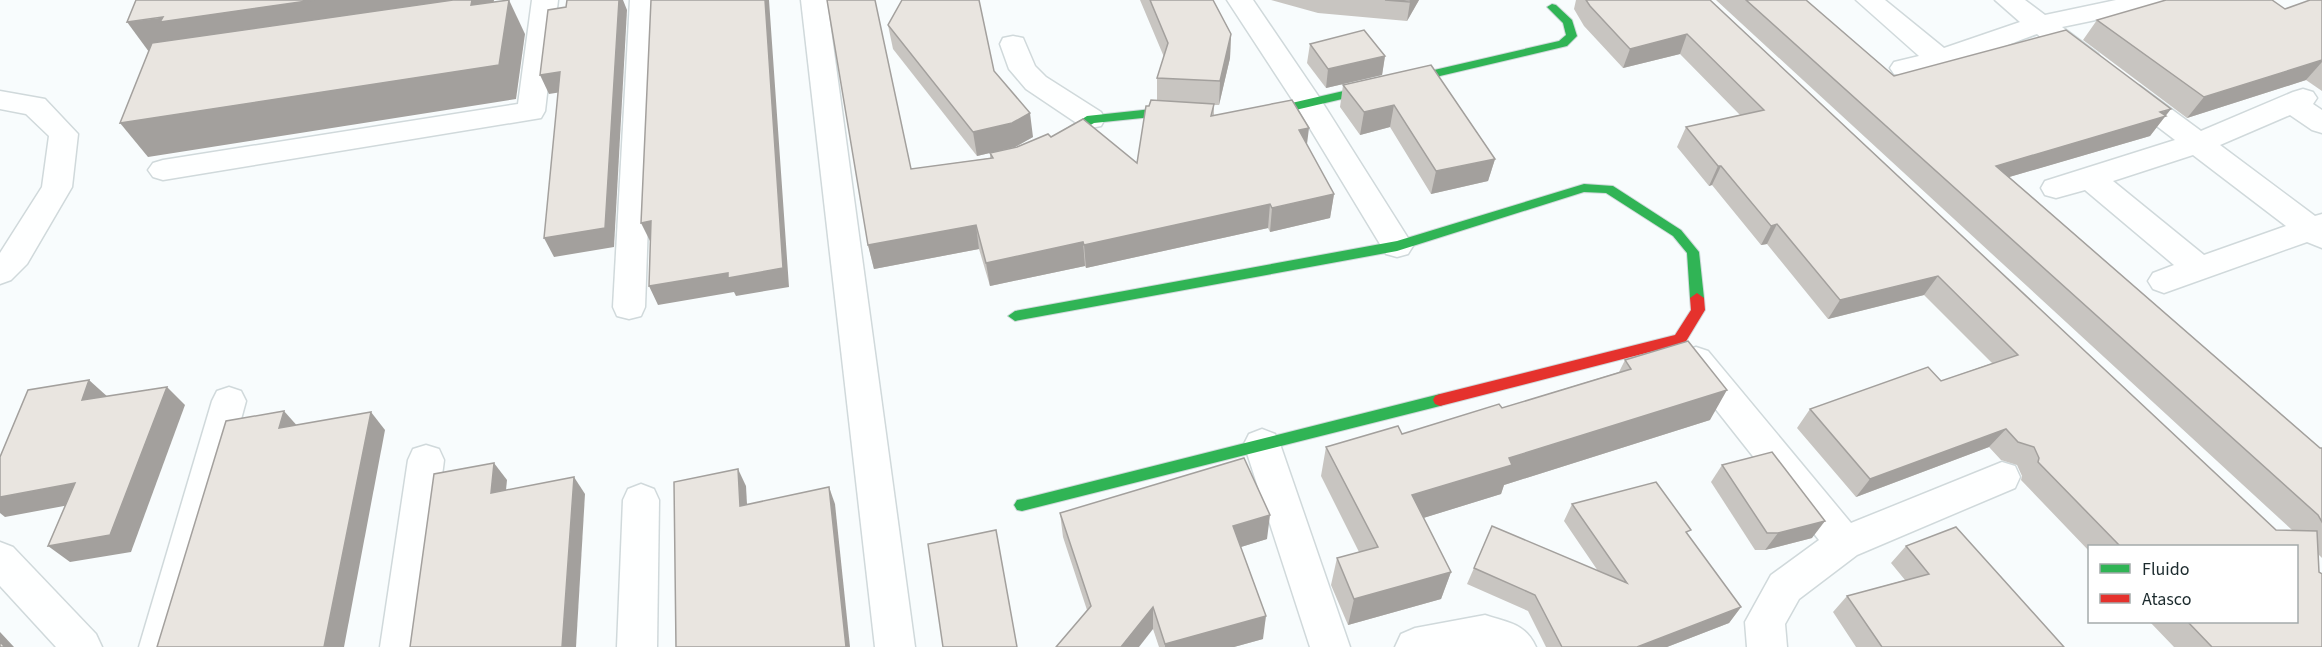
<svg xmlns="http://www.w3.org/2000/svg" width="2322" height="647" font-family="'Source Sans 3',sans-serif">
<rect width="100%" height="100%" fill="#f8fcfd"/>
<g fill="none" stroke-linecap="round" stroke-linejoin="round">
<!-- street casing -->
<g stroke="#d0d9db" stroke-width="3">
<g id="street">
<polygon points="532,0 558,0 545,111 541,118 163,180 153,177 148,170 153,163 163,160 518,104"/>
<polygon points="630,0 656,0 645,307 641,316 629,319 617,316 613,307"/>
<polygon points="801,0 827,0 915,647 875,647"/>
<polygon points="1227,0 1253,0 1319,97 1408,238 1413,246 1408,254 1397,257 1386,254 1297,107"/>
<path d="M1856 0H1885L1944 48 2020 22 1995 0H2025L2045 15 2116 0H2167L2163 6 2062 27 2098 54 2102 60 2098 66C2075 72 2054 48 2037 34 2006 45 1923 82 1894 74L1890 68 1894 62 1919 56Z"/>
<polygon points="1013,36 1023,38 1035,66 1046,77 1101,112 1105,119 1101,126 1091,128 1081,126 1026,89 1009,69 1000,44 1003,38"/>
<path d="M2130 83 2140 86 2201 131 2293 92 2303 89 2313 92 2317 98 2313 104 2322 110V133L2312 130 2290 115 2220 145 2315 216 2322 214V248L2307 242 2164 293 2153 289 2148 281 2153 273 2174 265 2085 190 2056 198 2045 195 2041 188 2045 181 2175 140 2120 98 2116 92 2120 86ZM2193 155 2286 226 2204 255 2113 181Z"/>
<polygon points="0,91 45,99 78,134 72,187 27,264 11,280 0,284 0,253 42,187 49,136 26,114 0,109"/>
<polygon points="1696,347 1708,351 1851,523 2002,462 2015,466 2020,477 2015,488 1857,555 1799,599 1785,624 1787,647 1747,647 1745,622 1771,575 1819,540 1684,369 1679,360 1684,351"/>
<polygon points="229,387 241,391 246,401 179,647 139,647 212,401 217,391"/>
<polygon points="1262,429 1275,434 1280,444 1350,647 1310,647 1244,444 1249,434"/>
<polygon points="426,445 439,449 444,460 420,647 380,647 408,460 413,449"/>
<polygon points="641,484 654,489 659,500 657,647 617,647 623,500 628,489"/>
<polygon points="0,542 13,547 96,634 102,647 56,647 0,586"/>
<path d="M1485 615C1509 623 1525 623 1536 647H1395L1401 634 1415 628Z"/>
</g>
</g>
<!-- fast casing -->
<g stroke="#d0d9db" stroke-width="2">
<g id="fast">
<polygon points="1552,4 1556,5 1572,20 1577,36 1567,46 1253,120 1247,116 1253,112 1559,41 1566,35 1563,23 1547,7"/>
<polygon points="1152,109 1190,111 1196,115 1190,119 1152,117 1094,123 1052,147 1044,147 1042,144 1087,116"/>
<polygon points="1584,184 1613,186 1681,230 1699,252 1704,298 1702,302 1697,303 1690,298 1687,253 1673,236 1606,193 1584,192 1397,251 1015,321 1008,316 1015,311 1397,241"/>
<polygon points="1440,394 1445,396 1447,400 1445,404 1440,406 1022,511 1017,510 1014,505 1017,500 1022,499"/>
</g>
</g>
<!-- jam casing -->
<g stroke="#d0d9db" stroke-width="2">
<polygon id="jam" points="1697,293 1704,298 1705,310 1685,343 1440,406 1435,404 1433,400 1435,396 1440,394 1675,335 1691,310 1690,298"/>
</g>
<!-- street -->
<use href="#street" fill="#feffff" fill-rule="evenodd"/>
<!-- fast -->
<use href="#fast" fill="#30b455" fill-rule="evenodd"/>
<!-- jam -->
<use href="#jam" fill="#e5322d" fill-rule="evenodd"/>
</g>
<!-- wall -->
<g fill="#c8c5c1">
<polygon points="1140,0 1213,0 1231,34 1230,58 1219,105 1214,105 1214,116 1307,145 1334,194 1330,218 1270,232 1268,228 1086,268 1085,266 990,286 979,249 874,269 868,245 911,169 990,158 990,153 1017,147 1051,137 1137,163 1149,106 1157,101 1157,78 1164,57"/>
<polygon points="1271,0 1419,0 1407,21 1318,13"/>
<polygon points="1576,0 1710,0 2276,530 2292,530 1716,0 1806,0 1894,76 2165,116 2150,136 2009,177 2320,448 2322,448 2322,558 2318,554 2322,647 2174,647 2149,621 2296,621 2296,546 2090,546 2090,552 2021,480 2022,476 2017,465 2001,460 1989,447 1856,497 1797,428 1810,409 1941,381 1992,363 1924,295 1828,319 1767,244 1761,245 1712,185 1709,186 1677,147 1686,127 1740,115 1680,54 1623,68 1584,26 1574,9"/>
<polygon points="2322,0 2322,91 2306,80 2187,118 2083,40 2097,20 2285,9"/>
<polygon points="888,25 994,71 1033,137 1015,147 977,156 893,49"/>
<polygon points="1310,44 1385,56 1382,75 1326,88 1307,63"/>
<polygon points="1431,65 1495,159 1488,181 1431,194 1390,127 1360,135 1340,107 1343,85"/>
<polygon points="1625,360 1710,420 1504,485 1501,494 1423,518 1451,572 1441,599 1348,625 1331,585 1337,558 1359,552 1321,476 1326,447 1402,434 1502,408 1619,372"/>
<polygon points="1722,465 1812,538 1765,550 1755,550 1711,482"/>
<polygon points="1572,504 1688,535 1741,607 1729,623 1667,647 1546,647 1528,611 1467,584 1474,568 1598,571 1564,521"/>
<polygon points="1060,513 1267,539 1241,547 1263,639 1234,647 1159,647 1153,629 1087,610 1063,537"/>
<polygon points="1906,546 2064,647 1856,647 1833,612 1847,596 1905,580 1891,563"/>
</g>
<!-- shaded-wall -->
<g fill="#a3a09d">
<polygon points="304,0 494,0 492,10 152,56 127,22"/>
<polygon points="509,0 525,34 516,99 148,157 120,123"/>
<polygon points="619,0 623,0 627,10 614,247 554,257 544,238"/>
<polygon points="765,0 769,0 789,287 736,296 734,292 658,305 649,286"/>
<polygon points="1411,0 1419,0 1407,21 1410,2"/>
<polygon points="1231,34 1230,58 1219,105 1220,81"/>
<polygon points="1687,34 1680,54 1623,68 1630,49"/>
<polygon points="1385,56 1382,75 1326,88 1328,69"/>
<polygon points="2322,60 2322,62 2306,80 2187,118 2204,97"/>
<polygon points="560,72 568,91 549,94 540,75"/>
<polygon points="1394,105 1390,127 1360,135 1364,112"/>
<polygon points="2171,109 2150,136 1982,185 1996,166"/>
<polygon points="1030,113 1033,137 1015,147 977,156 973,132"/>
<polygon points="1309,128 1306,152 1299,130"/>
<polygon points="1495,159 1488,181 1431,194 1436,171"/>
<polygon points="1718,166 1721,166 1712,185 1709,186"/>
<polygon points="1334,194 1330,218 1270,232 1272,208"/>
<polygon points="1270,204 1268,228 1086,268 1084,245"/>
<polygon points="651,221 659,240 650,241 641,223"/>
<polygon points="1777,224 1767,244 1761,245 1771,226"/>
<polygon points="976,225 979,249 874,269 868,245"/>
<polygon points="1083,242 1085,266 990,286 986,263"/>
<polygon points="1938,276 1924,295 1828,319 1840,300"/>
<polygon points="89,380 109,398 82,400"/>
<polygon points="167,387 185,405 131,552 70,562 48,546"/>
<polygon points="1727,390 1710,420 1504,485 1501,494 1404,524 1412,495 1509,458"/>
<polygon points="284,411 300,429 279,428"/>
<polygon points="371,412 385,430 344,647 324,647"/>
<polygon points="2006,429 1989,447 1856,497 1870,479"/>
<polygon points="494,463 507,480 504,510 491,493"/>
<polygon points="738,469 746,486 748,523 740,506"/>
<polygon points="574,477 585,494 576,647 562,647"/>
<polygon points="75,483 96,500 5,517 0,513 0,497"/>
<polygon points="829,487 835,504 850,647 846,647"/>
<polygon points="1270,515 1267,539 1231,550 1233,526"/>
<polygon points="1825,521 1812,538 1765,550 1778,533"/>
<polygon points="1451,572 1441,599 1348,625 1354,599"/>
<polygon points="1153,607 1153,629 1139,647 1121,647"/>
<polygon points="1741,607 1729,623 1667,647 1637,647"/>
<polygon points="1266,616 1263,639 1234,647 1165,647 1165,644"/>
<polygon points="0,632 14,647 5,647 0,642"/>
</g>
<!-- building -->
<g fill="#e9e5e0" stroke="#a3a09d" stroke-width="1.5">
<polygon points="136,0 314,0 160,22 163,17 127,22"/>
<polygon points="453,0 472,0 471,5 509,0 499,65 120,123 152,43"/>
<polygon points="567,0 619,0 605,228 544,238 560,72 540,75 548,10 566,7"/>
<polygon points="651,0 765,0 783,268 728,278 728,273 649,286 651,221 641,223"/>
<polygon points="827,0 875,0 911,169 993,158 990,153 1017,147 1048,134 1051,137 1083,119 1137,163 1146,106 1149,106 1151,100 1214,104 1211,116 1292,100 1309,128 1299,130 1334,194 1272,208 1270,204 1084,245 1083,242 986,263 976,225 868,245"/>
<polygon points="902,0 979,0 994,71 1030,113 1012,123 973,132 888,25"/>
<polygon points="1150,0 1213,0 1231,34 1220,81 1157,78 1168,43"/>
<polygon points="1385,0 1411,0 1410,2"/>
<polygon points="1586,0 1710,0 2276,530 2317,531 2319,572 2322,574 2322,647 2212,647 2187,621 2296,621 2296,546 2120,546 2038,462 2039,458 2034,447 2018,442 2006,429 1870,479 1810,409 1928,367 1941,381 2018,355 1938,276 1840,300 1777,224 1771,226 1721,166 1718,166 1686,127 1764,110 1687,34 1630,49 1590,6"/>
<polygon points="1746,0 1806,0 1894,76 2066,30 2171,109 2160,112 2166,116 1996,166 2320,448 2322,448 2322,522 2318,515"/>
<polygon points="2166,0 2272,0 2285,9 2310,0 2322,0 2322,60 2204,97 2097,20"/>
<polygon points="1364,30 1385,56 1328,69 1310,44"/>
<polygon points="1431,65 1495,159 1436,171 1394,105 1364,112 1343,85"/>
<polygon points="1688,341 1727,390 1509,458 1512,465 1412,495 1451,572 1354,599 1337,558 1378,547 1326,447 1398,426 1402,434 1499,404 1502,408 1631,369 1625,360"/>
<polygon points="89,380 82,400 167,387 110,535 48,546 75,483 0,497 0,457 28,390"/>
<polygon points="284,411 279,428 371,412 324,647 157,647 226,421"/>
<polygon points="1772,452 1825,521 1778,533 1767,533 1722,465"/>
<polygon points="1244,458 1270,515 1233,526 1266,616 1165,644 1153,607 1121,647 1056,647 1091,606 1060,513"/>
<polygon points="494,463 491,493 574,477 562,647 410,647 434,474"/>
<polygon points="738,469 740,506 829,487 846,647 676,647 674,482"/>
<polygon points="1656,482 1691,530 1686,532 1741,607 1637,647 1562,647 1535,595 1474,568 1492,526 1627,583 1572,504"/>
<polygon points="1956,527 2064,647 1882,647 1847,596 1929,574 1906,546"/>
<polygon points="996,530 1017,647 943,647 928,544"/>
<polygon points="0,642 5,647 0,647"/>
</g>
<!-- legend -->
<rect x="2088" y="545" width="210" height="78" fill="#ffffff" stroke="#a4aaab" stroke-width="1.5"/>
<rect x="2100" y="564" width="30" height="9" fill="#30b455" stroke="#a4aaab" stroke-width="1.5"/>
<text x="2142" y="575" font-size="18" fill="#1c2b2e">Fluido</text>
<rect x="2100" y="594" width="30" height="9" fill="#e5322d" stroke="#a4aaab" stroke-width="1.5"/>
<text x="2142" y="605" font-size="18" fill="#1c2b2e">Atasco</text>
</svg>
